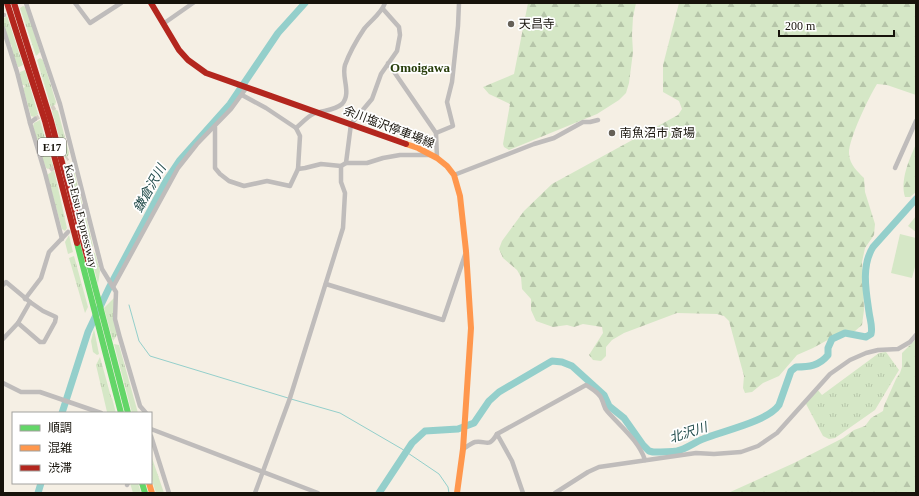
<svg xmlns="http://www.w3.org/2000/svg" width="919" height="496" font-family="'Times New Roman','Noto Sans JP',serif">
<defs>
<pattern id="grass-tufts" width="24" height="20" patternUnits="userSpaceOnUse"><rect width="24" height="20" fill="#d5e7c6"/><path d="M3 7l-1-3M5 7V3M7 7l1-3M15 17l-1-3M17 17v-4M19 17l1-3" fill="none" stroke="#b6c5a9"/></pattern>
<pattern id="forest-firs" width="22" height="20" patternUnits="userSpaceOnUse"><rect width="22" height="20" fill="#d5e7c6"/><path d="M5 1l3.5 6h-7zM16 11l3.5 6h-7z" fill="#b6c5a9"/></pattern>
</defs>
<rect width="100%" height="100%" fill="#f5efe4"/>
<!-- grass -->
<g fill="url(#grass-tufts)">
<polygon points="23,6 26,7 40,52 36,56 20,8"/>
<polygon points="7,16 23,65 19,67 18,67 10,48 12,47 11,44 9,45 3,27 3,19"/>
<polygon points="40,58 43,60 56,102 55,105 51,107 37,60"/>
<polygon points="25,70 38,114 34,117 31,116 23,88 25,87 24,85 22,85 19,75 20,72"/>
<polygon points="55,109 58,111 69,153 68,156 65,158 52,111"/>
<polygon points="40,120 53,166 48,169 46,168 39,149 40,148 40,145 38,145 33,126 34,123"/>
<polygon points="72,163 82,203 79,209 67,164"/>
<polygon points="54,170 67,228 65,231 62,229 47,175"/>
<polygon points="83,213 85,214 93,246 89,249 81,216"/>
<polygon points="69,235 73,252 68,254 65,242"/>
<polygon points="90,252 95,253 100,271 98,284"/>
<polygon points="74,256 88,307 85,313 69,258"/>
<polygon points="114,298 117,335 113,341 104,308"/>
<polygon points="94,329 99,354 97,355 93,352 91,341"/>
<polygon points="114,344 119,345 138,413 132,413"/>
<polygon points="886,352 899,370 875,410 835,438 829,439 823,436 805,402 817,389 822,395 879,353"/>
<polygon points="100,357 111,397 112,398 116,413 107,412 96,365"/>
<polygon points="151,455 164,493 156,493 151,477"/>
<polygon points="130,483 138,483 141,493 133,493"/>
</g>
<!-- forest -->
<g fill="url(#forest-firs)">
<polygon points="528,3 636,3 633,17 632,35 633,52 629,83 626,93 619,100 597,114 509,150 504,147 503,144 510,104 489,94 483,87 514,74"/>
<path d="M679 3H916V95L887 85 877 84C869 97 848 140 849 154 850 165 857 171 864 178L865 192 875 224 874 235 865 248 862 262 864 310 862 325 855 331 842 332 813 348 797 355 779 376 763 383 752 392 745 393 743 388 744 376 729 321 724 316 717 314 677 313 624 333 612 340 606 347V356L601 361 593 360 589 355 603 333 602 327 583 324 574 327 567 325 553 327 536 321 531 310V299L522 289 521 277 517 270 503 258 499 249 502 241 524 211 552 184 678 115 682 109 679 101 663 92V65Z"/>
<path d="M916 144V192L910 197H905C900 180 909 160 916 144Z"/>
<polygon points="916,339 916,493 728,493 794,463 843,438 854,430 865,426 871,418 883,411 884,406 896,379 900,373 902,367 902,353"/>
</g>
<!-- pitch -->
<g fill="#d5e7c6">
<polygon points="916,216 916,232 908,226"/>
<polygon points="900,234 916,238 916,263 912,278 891,273"/>
</g>
<g fill="none" stroke-linecap="round" stroke-linejoin="round">
<!-- stream -->
<g stroke="#94cfcb" stroke-width="1">
<polyline points="129,305 139,341 150,356 288,398"/>
<polyline points="291,399 340,413 402,449 439,474 448,487 449,493"/>
</g>
<!-- river -->
<g stroke="#94cfcb" stroke-width="7">
<polyline points="62,413 88,332 109,288 166,181 180,160 230,104 278,33 305,3"/>
<polyline points="38,493 41,483"/>
<path d="M379 493 412 443 425 431 458 429 474 423 489 401 499 392 552 361 562 362 572 366 604 395 609 406 624 418 643 445 649 451 653 452C661 452 669 452 677 451 686 449 695 442 703 439 722 431 767 422 779 405L791 371 796 367C809 367 819 366 828 355V348L832 339 845 333 866 337 871 334C873 327 870 320 869 312 866 291 861 266 873 247L916 199"/>
</g>
<!-- street-tunnel -->
<g stroke="#d4cec3" stroke-width="4.5" stroke-dasharray="4.5 2" stroke-linecap="butt">
<polyline points="35,119 55,107"/>
<polyline points="50,170 68,158"/>
</g>
<!-- street -->
<g stroke="#bfbcbb" stroke-width="4.5">
<polyline points="26,3 60,104 102,269 116,292 115,319 120,338 140,406 146,413"/>
<polyline points="75,3 90,23 121,3"/>
<polyline points="3,15 4,15"/>
<polyline points="163,24 193,3"/>
<polyline points="3,28 17,72 30,123 45,173 62,239"/>
<polyline points="388,63 436,133 437,158"/>
<polyline points="242,95 266,108 296,128 300,136 298,169 305,168 321,164 341,166 346,163 367,163 383,158 400,155 431,155"/>
<polyline points="30,123 35,119"/>
<polyline points="215,127 215,168 220,174 229,181 244,186 267,181 290,186 298,169"/>
<path d="M296 128C301 124 307 117 313 114 322 110 334 111 342 104 352 93 341 77 345 65 349 54 358 38 364 29 371 20 381 14 385 3"/>
<polyline points="436,133 453,126 447,102 452,82 458,26 459,3"/>
<polyline points="346,163 351,124 372,99 381,74 397,51 400,35 399,27 383,9"/>
<polyline points="895,168 916,121"/>
<polyline points="454,175 534,144 554,138 583,122 590,122 598,120"/>
<polyline points="81,211 85,204"/>
<polyline points="326,284 443,320 465,255"/>
<polyline points="3,285 6,282 30,302 18,323 3,339"/>
<polyline points="113,287 178,168 197,144 231,109 247,87"/>
<polyline points="25,299 41,278 49,252 68,232"/>
<polyline points="18,323 40,342 44,342 55,322 56,317 43,311 30,302"/>
<polyline points="3,383 21,392 40,392 101,413"/>
<polyline points="151,429 318,493"/>
<polyline points="497,434 512,461 523,493"/>
<polyline points="151,436 169,493"/>
<path d="M463 449C467 447 471 443 475 442 487 440 488 449 497 434L586 385C592 389 600 393 602 400 604 404 604 408 607 411 620 426 639 441 645 460"/>
<polyline points="127,485 128,483"/>
<polyline points="255,493 290,398 343,228 345,193 341,182 341,166"/>
<polyline points="555,493 588,472 599,467 696,453 714,454 741,452 758,446 777,433 830,374 850,360 866,353 878,350 898,349 910,342 916,335"/>
</g>
<!-- fast -->
<g stroke="#63d668" stroke-width="6">
<polyline points="77,243 121,413"/>
<polyline points="89,264 128,413"/>
<polyline points="142,483 145,493"/>
</g>
<!-- slow -->
<g stroke="#ff974d" stroke-width="6">
<polyline points="406,144 418,148 437,158 447,166 454,175 460,196 466,251 471,328 463,449 457,493"/>
<polyline points="149,483 152,493"/>
</g>
<!-- jam -->
<g stroke="#b3261e" stroke-width="6">
<polyline points="7,3 45,121 77,243"/>
<polyline points="14,3 51,121 89,264"/>
<polyline points="151,3 179,50 188,60 206,73 406,144"/>
</g>
</g>
<!-- markers -->
<g fill="#656057" stroke="#fff" stroke-width="1.5">
<circle cx="511" cy="24" r="4"/>
<circle cx="612" cy="133" r="4"/>
</g>
<g text-anchor="middle" stroke-width="3.5" stroke-linejoin="round" paint-order="stroke">
<!-- shield labels -->
<rect fill="#fff" stroke="#5d5a54" stroke-width="1" x="38" y="138" width="28" height="18" rx="3"/>
<g font-size="11" font-weight="bold" fill="#17130b">
<text x="52" y="151">E17</text>
</g>
<!-- poi labels -->
<g font-size="12" fill="#17130b" stroke="#fff" text-anchor="start">
<text x="519" y="28">天昌寺</text>
<text x="620" y="137">南魚沼市 斎場</text>
</g>
<!-- street labels -->
<g font-size="12" fill="#17130b" stroke="#fff">
<text transform="translate(389 127) rotate(21)" y="4">余川塩沢停車場線</text>
<text transform="translate(81 216) rotate(76)" y="4">Kan-Etsu Expressway</text>
</g>
<!-- neighbourhood labels -->
<g font-size="13" font-weight="bold" fill="#273d0a" stroke="#fff">
<text x="420" y="72">Omoigawa</text>
</g>
<!-- water labels -->
<g font-size="13" font-style="italic" fill="#244d4c" stroke="#fff">
<text transform="translate(149 188) rotate(-61)" y="5">鎌倉沢川</text>
<text transform="translate(688 432) rotate(-18)" y="5">北沢川</text>
</g>
</g>
<!-- border -->
<rect width="919" height="496" fill="none" stroke="#17130b" stroke-width="8"/>
<!-- legend -->
<rect x="12" y="412" width="140" height="72" fill="#ffffff" stroke="#a2a19d"/>
<rect x="20" y="425" width="20" height="6" fill="#63d668" stroke="#a2a19d"/>
<text x="48" y="432" font-size="12" fill="#17130b">順調</text>
<rect x="20" y="445" width="20" height="6" fill="#ff974d" stroke="#a2a19d"/>
<text x="48" y="452" font-size="12" fill="#17130b">混雑</text>
<rect x="20" y="465" width="20" height="6" fill="#b3261e" stroke="#a2a19d"/>
<text x="48" y="472" font-size="12" fill="#17130b">渋滞</text>
<!-- scale -->
<path d="M779 30v6h115v-6" fill="none" stroke="#17130b" stroke-width="2"/>
<text x="785" y="30" font-size="12" fill="#17130b" stroke="#ffffff" stroke-width="3" paint-order="stroke">200 m</text>
</svg>
